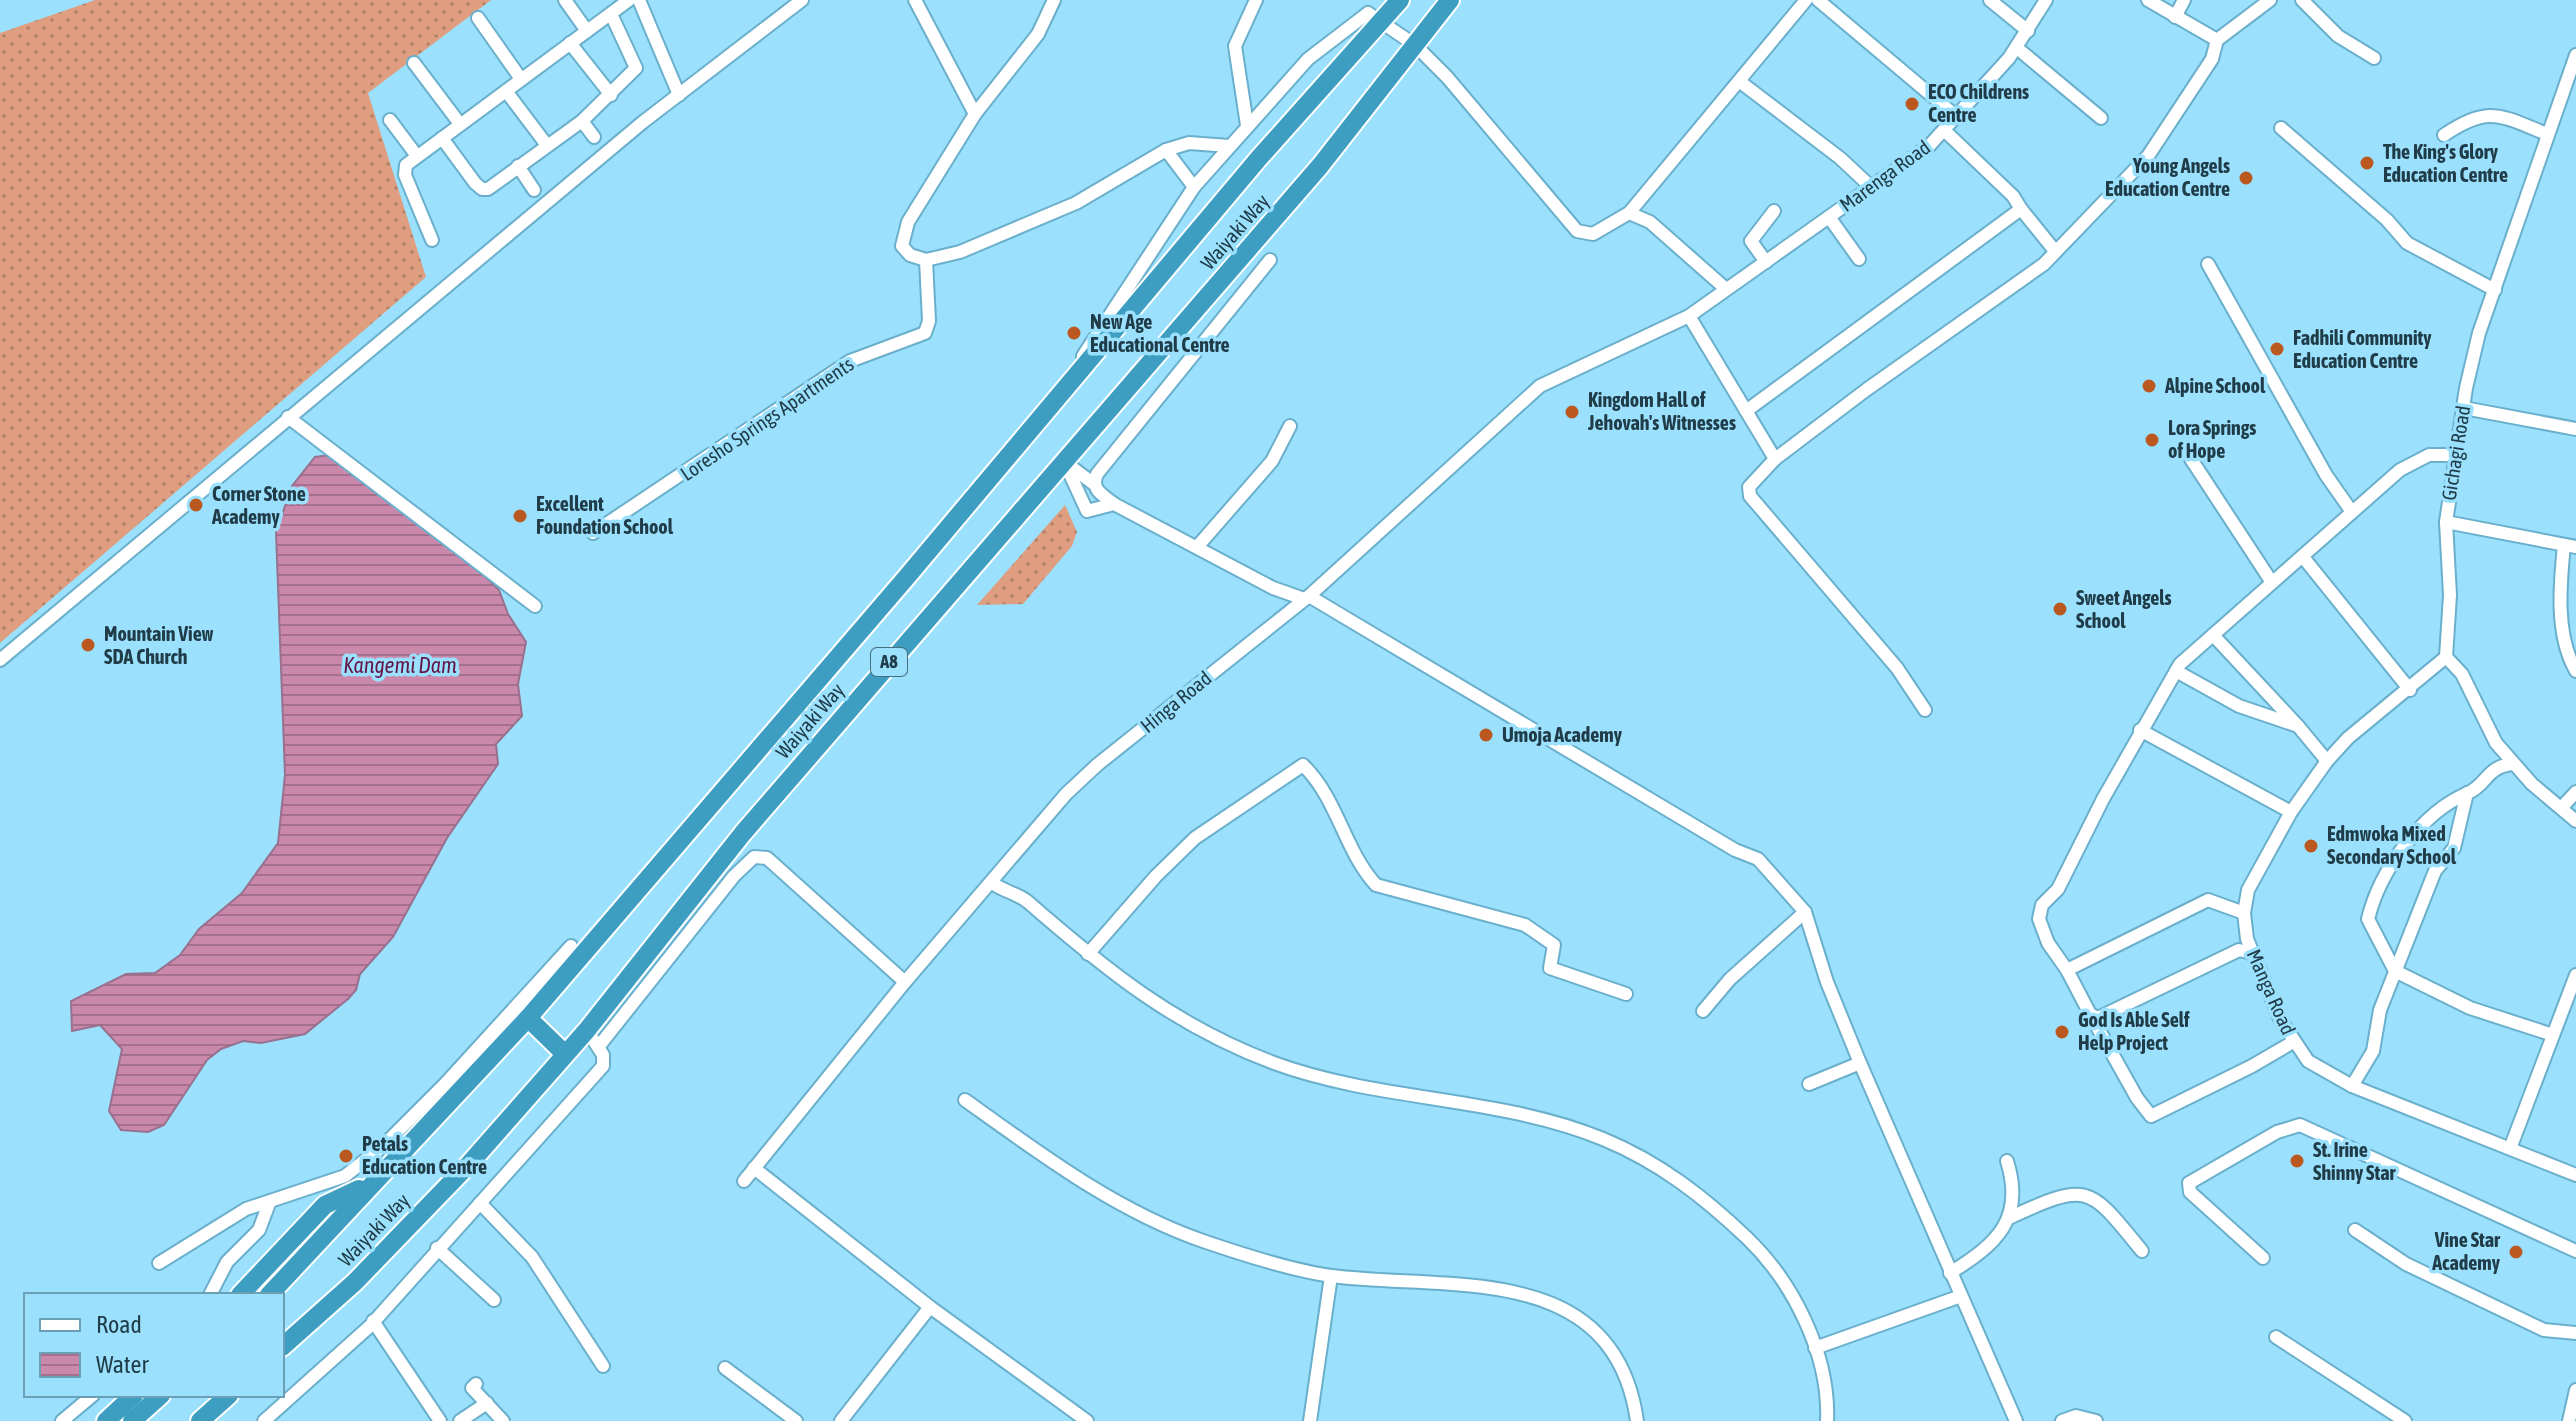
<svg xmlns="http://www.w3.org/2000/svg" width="2576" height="1421" font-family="'Asap Condensed',sans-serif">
<defs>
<pattern id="grass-dots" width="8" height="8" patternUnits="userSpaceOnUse" patternTransform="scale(2)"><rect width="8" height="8" fill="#df9e80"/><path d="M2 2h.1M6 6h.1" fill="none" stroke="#b4826b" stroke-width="1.8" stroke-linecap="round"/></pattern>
<pattern id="water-rules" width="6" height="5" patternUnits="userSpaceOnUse" patternTransform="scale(2)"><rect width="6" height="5" fill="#ca88ab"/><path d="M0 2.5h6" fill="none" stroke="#a4708d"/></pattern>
</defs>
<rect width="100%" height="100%" fill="#9be1fe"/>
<!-- grass -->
<g fill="url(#grass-dots)">
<polygon points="95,0 491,0 368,93 426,277 0,643 0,33"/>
<polygon points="1065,505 1077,532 1072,546 1023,604 977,605"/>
</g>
<!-- water -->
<polygon fill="url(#water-rules)" stroke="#97718d" stroke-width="2" points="331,455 457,549 499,590 508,614 526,642 518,684 522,716 496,744 498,764 447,838 393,937 360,974 356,990 348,999 305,1034 261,1043 243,1041 221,1049 207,1060 164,1125 148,1132 121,1130 109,1111 122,1049 100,1025 72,1031 71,1001 126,974 155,973 180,955 199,929 242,893 278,843 285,775 276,532 292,486 315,457"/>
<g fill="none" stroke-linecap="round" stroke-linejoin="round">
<!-- minor casing -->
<g stroke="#6aafcb" stroke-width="16">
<g id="minor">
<polyline points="565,0 587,31"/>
<polyline points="639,0 679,95"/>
<polyline points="915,0 975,114"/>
<polyline points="1054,0 1038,34 975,114 908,222 902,246 910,255 926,260 960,252 1076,203 1166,150 1189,143 1229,146"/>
<polyline points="1818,0 1957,117"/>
<polyline points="1990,0 2028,31"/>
<polyline points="2148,0 2217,40"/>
<polyline points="2302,0 2338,36 2374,58"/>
<polyline points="2175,17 2184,0"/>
<polyline points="478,18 521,79"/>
<polyline points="570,43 611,95"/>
<polyline points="2017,48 2101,118"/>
<polyline points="2576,55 2479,333 2466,388 2446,522 2450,595 2446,657 2462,674 2496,743 2532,784 2576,821"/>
<polyline points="414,63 460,124"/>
<polyline points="1739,81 1840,158 1871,187"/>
<polyline points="506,91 546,144"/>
<polyline points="390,120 417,156"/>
<polyline points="582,121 594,137"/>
<polyline points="1247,125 1235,46 1256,0"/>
<polyline points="2281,128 2387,220 2407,243 2495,290"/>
<path d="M2444 135C2489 104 2501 116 2547 134"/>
<polyline points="442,138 475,183 482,189 488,189 582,121 636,68 611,14"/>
<polyline points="1166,150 1194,187"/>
<polyline points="518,166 534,190"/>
<polyline points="2021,209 2055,251"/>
<polyline points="1629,213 1806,0"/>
<polyline points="1829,217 1859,259"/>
<polyline points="432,240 405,175 406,165 629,0"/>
<path d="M1270 260 1097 474C1090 490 1103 495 1114 504L1273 588 1304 599"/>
<polyline points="1766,262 1751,241 1774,211"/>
<polyline points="2208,264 2326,475 2352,512"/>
<polyline points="1689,316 1775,459 1749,487 1750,496 1897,668 1925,710"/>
<polyline points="1083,356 1194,187 1308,59 1368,13 1415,45 1447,77 1577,231 1593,234 1629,213 1650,222 1726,289"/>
<polyline points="2464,408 2576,429"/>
<polyline points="1746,411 2021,209 2013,196 1945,131"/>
<polyline points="288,417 535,606"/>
<polyline points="1775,459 1866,390 2044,264 2148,156 2212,59 2217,40 2270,0"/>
<polyline points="2191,459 2271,581"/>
<polyline points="1064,461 1087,511 1114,504"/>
<polyline points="1066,463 1094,484"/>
<polyline points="2446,522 2576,547"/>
<polyline points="593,533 850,361 925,333 929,321 926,260"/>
<path d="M2564 545C2560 584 2555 635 2576 671"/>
<polyline points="1197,547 1272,461 1290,426"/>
<polyline points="2303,557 2410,690"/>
<polyline points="1309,596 1735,850 1758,859 1805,912 1827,982 1860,1063 2016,1421"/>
<polyline points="2213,635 2298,726"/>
<polyline points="2446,657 2348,738 2327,761 2291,812 2248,890 2244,913 2247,939 2280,1019 2308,1061 2352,1086 2576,1175"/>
<polyline points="0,660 643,122 802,0"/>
<polyline points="2176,671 2239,706 2298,726 2327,761"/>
<polyline points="2140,730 2291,812"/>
<path d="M2512 764C2486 767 2487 785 2468 793 2422 812 2380 870 2368 919L2395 971 2470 1008 2553 1035"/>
<polyline points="2562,807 2576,792"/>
<path d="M991 882C1002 891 1017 893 1028 902 1106 970 1175 1026 1274 1063 1380 1102 1499 1096 1603 1139 1659 1162 1704 1197 1747 1238 1793 1282 1830 1355 1827 1421"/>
<polyline points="2244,913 2208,900 2067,970 2048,943 2039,919 2042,905 2058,889 2103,799 2180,664 2400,470 2429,455 2455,455"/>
<path d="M1088 954 1156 876 1195 838 1303 765C1338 799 1344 850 1376 885L1525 925 1554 945 1550 968 1626 994"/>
<polyline points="2067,970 2090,1014 2098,1018 2239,950 2252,953"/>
<polyline points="1703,1011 1730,979 1805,912"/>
<polyline points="2090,1014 2137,1098 2151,1116 2252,1066 2293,1042"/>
<polyline points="599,1046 734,876 754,857 767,858 905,982"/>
<polyline points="1809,1084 1860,1063"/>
<polyline points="2352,1086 2373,1051 2380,1010 2435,871 2454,848 2467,793"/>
<path d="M965 1100C1039 1153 1116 1211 1203 1241 1241 1254 1293 1271 1332 1276 1447 1291 1614 1259 1637 1421"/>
<polyline points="2511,1146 2576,975"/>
<polyline points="754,1168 930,1307 1087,1421"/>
<polyline points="744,1181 905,982 1066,794 1097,765 1309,596 1540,386 1689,316 1929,146 2009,58 2046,0"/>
<polyline points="480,1203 532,1257 603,1366"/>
<path d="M2011 1217C2089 1181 2089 1186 2142 1251"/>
<polyline points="2355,1230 2406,1264 2544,1330 2576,1333"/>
<polyline points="437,1248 494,1300"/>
<polyline points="2263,1258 2190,1192 2189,1183 2277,1132 2300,1125 2576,1251"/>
<polyline points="159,1263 246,1209 345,1176 383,1146 445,1084 571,946"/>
<path d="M1950 1273C1997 1244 2025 1219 2007 1161"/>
<polyline points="210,1295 227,1262 259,1230 270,1201"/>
<polyline points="373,1321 440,1421"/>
<polyline points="2276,1337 2405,1421"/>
<polyline points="1815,1348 1961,1296"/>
<polyline points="725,1368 796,1421"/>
<polyline points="476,1384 472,1388 503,1421"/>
<polyline points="62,1421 93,1395"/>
<polyline points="264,1421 370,1326 603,1066 603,1055 587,1030"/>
<polyline points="460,1421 487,1403"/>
<polyline points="841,1421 930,1307"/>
<polyline points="1310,1421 1331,1276"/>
<polyline points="2062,1421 2076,1416 2096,1421"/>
<polyline points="2569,1421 2576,1390"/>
</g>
</g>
<!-- highway casing -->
<g stroke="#fff" stroke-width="22">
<g id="highway">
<polyline points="528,1018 565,1054"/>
<polyline points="240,1295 325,1205 359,1189"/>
<polyline points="269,1295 528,1018 905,579 1259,158 1400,0"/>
<polyline points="282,1347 355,1282 470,1163 587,1030 743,833 1320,166 1450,0"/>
<polyline points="106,1421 134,1395"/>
<polyline points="132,1421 161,1395"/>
<polyline points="200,1421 229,1395"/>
</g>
</g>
<!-- minor -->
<use href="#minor" stroke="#fff" stroke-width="12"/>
<!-- highway -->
<use href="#highway" stroke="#3e9ec1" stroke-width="18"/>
</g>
<!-- markers -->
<g fill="#bb5820" stroke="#9be1fe" stroke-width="3">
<circle cx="1912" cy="104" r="8"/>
<circle cx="2367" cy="163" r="8"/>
<circle cx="2246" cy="178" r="8"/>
<circle cx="1074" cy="333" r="8"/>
<circle cx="2277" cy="349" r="8"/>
<circle cx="2149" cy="386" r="8"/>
<circle cx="1572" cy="412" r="8"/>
<circle cx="2152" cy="440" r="8"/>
<circle cx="196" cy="505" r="8"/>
<circle cx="520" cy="516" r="8"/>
<circle cx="2060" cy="609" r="8"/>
<circle cx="88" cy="645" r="8"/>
<circle cx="1486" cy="735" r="8"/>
<circle cx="2311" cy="846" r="8"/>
<circle cx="2062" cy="1032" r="8"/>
<circle cx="346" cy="1156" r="8"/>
<circle cx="2297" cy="1161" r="8"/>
<circle cx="2516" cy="1252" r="8"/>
</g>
<g text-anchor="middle" stroke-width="7" stroke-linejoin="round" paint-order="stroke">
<!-- shield labels -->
<rect fill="#9be1fe" stroke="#456e7f" stroke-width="2" x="871" y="648" width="36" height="28" rx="6"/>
<g font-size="18" font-weight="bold" fill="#203c48">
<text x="889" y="668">A8</text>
</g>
<!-- poi labels -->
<g font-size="20" font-weight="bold" fill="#203c48" stroke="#9be1fe" text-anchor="start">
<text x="1928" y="99">ECO Childrens<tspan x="1928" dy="23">Centre</tspan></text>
<text x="2383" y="159">The King's Glory<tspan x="2383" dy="23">Education Centre</tspan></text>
<text x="2230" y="173" text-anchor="end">Young Angels<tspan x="2230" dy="23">Education Centre</tspan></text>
<text x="1090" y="329">New Age<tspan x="1090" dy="23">Educational Centre</tspan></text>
<text x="2293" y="345">Fadhili Community<tspan x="2293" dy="23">Education Centre</tspan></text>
<text x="2165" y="393">Alpine School</text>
<text x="1588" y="407">Kingdom Hall of<tspan x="1588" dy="23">Jehovah's Witnesses</tspan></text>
<text x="2168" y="435">Lora Springs<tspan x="2168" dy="23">of Hope</tspan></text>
<text x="212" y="501">Corner Stone<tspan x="212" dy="23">Academy</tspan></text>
<text x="536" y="511">Excellent<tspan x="536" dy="23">Foundation School</tspan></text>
<text x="2076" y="605">Sweet Angels<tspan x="2076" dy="23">School</tspan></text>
<text x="104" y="641">Mountain View<tspan x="104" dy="23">SDA Church</tspan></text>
<text x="1502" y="742">Umoja Academy</text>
<text x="2327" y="841">Edmwoka Mixed<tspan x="2327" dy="23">Secondary School</tspan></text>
<text x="2078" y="1027">God Is Able Self<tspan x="2078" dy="23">Help Project</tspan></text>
<text x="362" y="1151">Petals<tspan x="362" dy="23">Education Centre</tspan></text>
<text x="2313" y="1157">St. Irine<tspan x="2313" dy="23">Shinny Star</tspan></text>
<text x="2500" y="1247" text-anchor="end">Vine Star<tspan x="2500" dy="23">Academy</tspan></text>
</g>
<!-- street labels -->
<g font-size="20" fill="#203c48" stroke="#9be1fe">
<text transform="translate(1885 176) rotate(-36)" y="7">Marenga Road</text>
<text transform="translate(1235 232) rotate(-49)" y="7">Waiyaki Way</text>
<text transform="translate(767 419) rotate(-34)" y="7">Loresho Springs Apartments</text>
<text transform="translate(2456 453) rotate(-81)" y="7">Gichagi Road</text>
<text transform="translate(1176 702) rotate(-39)" y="7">Hinga Road</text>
<text transform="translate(810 721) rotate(-49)" y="7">Waiyaki Way</text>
<text transform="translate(2271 992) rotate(66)" y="7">Manga Road</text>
<text transform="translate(374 1230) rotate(-46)" y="7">Waiyaki Way</text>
</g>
<!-- water labels -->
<g font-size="22" font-style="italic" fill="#631647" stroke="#9be1fe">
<text x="400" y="673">Kangemi Dam</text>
</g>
</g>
<!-- legend -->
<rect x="24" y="1293" width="260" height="104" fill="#9be1fe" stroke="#6a9fb5" stroke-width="2"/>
<rect x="40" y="1319" width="40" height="12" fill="#ffffff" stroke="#6a9fb5" stroke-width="2"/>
<text x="96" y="1333" font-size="24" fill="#203c48">Road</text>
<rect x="40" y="1353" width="40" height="24" fill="url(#water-rules)" stroke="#6a9fb5" stroke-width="2"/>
<text x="96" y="1373" font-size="24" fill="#203c48">Water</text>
</svg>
